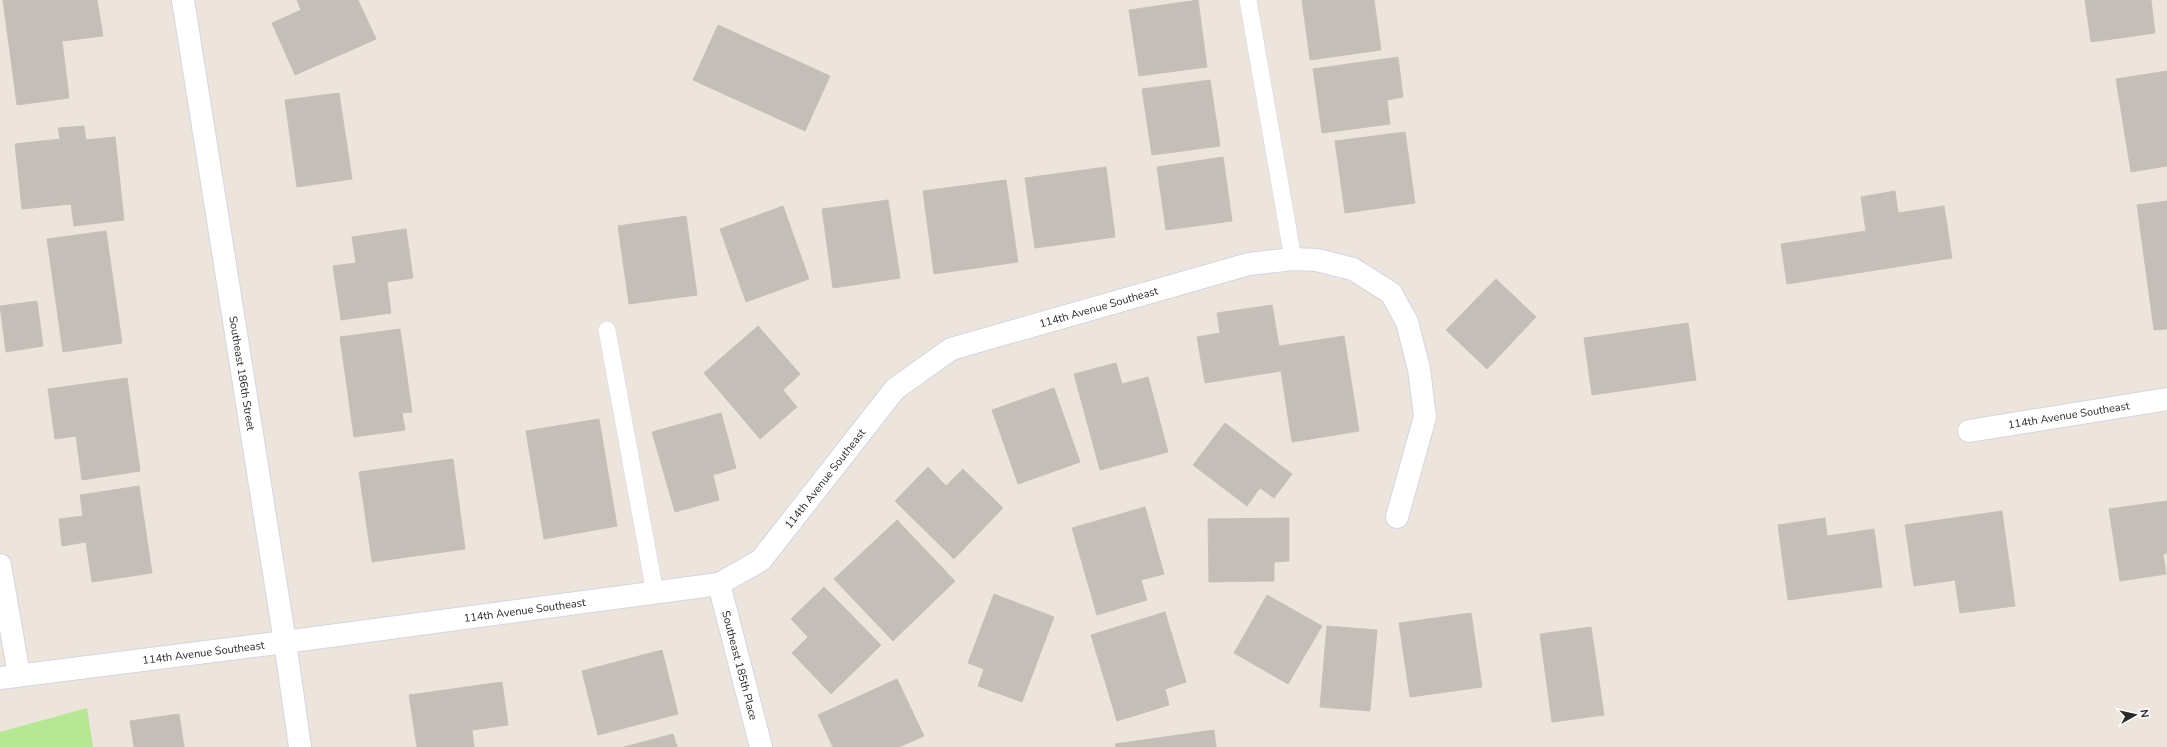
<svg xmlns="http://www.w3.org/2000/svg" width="2167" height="747" font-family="'Nunito Sans',sans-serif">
<rect width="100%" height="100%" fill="#ede4dc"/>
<!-- green -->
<polygon fill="#b7e795" points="87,708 93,747 0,747 0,732"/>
<!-- building -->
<g fill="#c5beb8" stroke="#c9c0b5">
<polygon points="3,0 97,0 103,36 62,41 69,98 17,105"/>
<polygon points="297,0 358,0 376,39 295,75 272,23 301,10"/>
<polygon points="1198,0 1207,67 1139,76 1129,10"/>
<polygon points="1302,0 1374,0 1381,50 1310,60"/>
<polygon points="2085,0 2151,0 2155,33 2091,42"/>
<polygon points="718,25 830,76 805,131 693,80"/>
<polygon points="1398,57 1403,97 1387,100 1390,124 1322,133 1313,69"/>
<polygon points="2167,71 2167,166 2131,172 2116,79"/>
<polygon points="1210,80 1220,146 1152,155 1142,89"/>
<polygon points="339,93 352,179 297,187 285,100"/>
<polygon points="84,126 86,140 115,137 124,220 74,226 71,204 22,209 15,144 60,139 58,128"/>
<polygon points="1405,132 1415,203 1345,213 1335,141"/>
<polygon points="1223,157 1232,221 1166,230 1157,167"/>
<polygon points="1106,167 1115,237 1035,248 1025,178"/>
<polygon points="1006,180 1018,262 934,274 923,191"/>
<polygon points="1895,191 1898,213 1944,206 1952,258 1787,284 1781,244 1866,231 1861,197"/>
<polygon points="888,200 900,278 833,288 822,209"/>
<polygon points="2167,201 2167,329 2154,330 2137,205"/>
<polygon points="783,206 809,279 746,302 720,229"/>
<polygon points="686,216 697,295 629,304 618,226"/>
<polygon points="406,229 413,278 387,282 391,313 341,320 333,266 356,263 352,237"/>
<polygon points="106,231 122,343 63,352 47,239"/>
<polygon points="1496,279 1536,317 1487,369 1446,330"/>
<polygon points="37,301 43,346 6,352 0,306"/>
<polygon points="1272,305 1279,346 1344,336 1359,431 1292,442 1281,371 1205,383 1197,337 1220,333 1217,313"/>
<polygon points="1688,323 1696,380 1592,395 1584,338"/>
<polygon points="758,326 800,374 783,390 797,407 760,439 704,373"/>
<polygon points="400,329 412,412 402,413 405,430 354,437 340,337"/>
<polygon points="1116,363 1122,384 1148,377 1168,452 1100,470 1074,374"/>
<polygon points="127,378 140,471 82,480 76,436 55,439 48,389"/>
<polygon points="1054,388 1080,462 1018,484 992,410"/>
<polygon points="721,413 736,468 713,475 719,500 675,512 652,432"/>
<polygon points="599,419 617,526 544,539 526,431"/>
<polygon points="1225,423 1292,474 1274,498 1260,488 1247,506 1193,465"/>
<polygon points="453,459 465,549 372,562 359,472"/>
<polygon points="928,467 946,486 963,469 1003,508 954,559 895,501"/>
<polygon points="139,486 152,573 92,582 86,542 62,546 59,519 83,516 80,495"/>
<polygon points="2167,501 2167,553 2163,554 2166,574 2120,581 2109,509"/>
<polygon points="1145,507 1164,574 1141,580 1147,600 1097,615 1072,528"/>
<polygon points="2002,511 2015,606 1960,613 1955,580 1914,586 1905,525"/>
<polygon points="1289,518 1289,561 1274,562 1274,581 1209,582 1208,519"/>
<polygon points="1825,518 1827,536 1874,529 1882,587 1788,600 1778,525"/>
<polygon points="897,520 955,581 893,641 834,579"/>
<polygon points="824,587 881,645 831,694 792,653 808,637 791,619"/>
<polygon points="994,594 1054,617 1022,702 978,686 984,669 968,663"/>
<polygon points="1267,595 1322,626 1288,684 1234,653"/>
<polygon points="1165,612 1186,682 1165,689 1169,705 1117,721 1091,635"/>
<polygon points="1471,613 1482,687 1410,697 1399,623"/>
<polygon points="1327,626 1377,630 1370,711 1320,707"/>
<polygon points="1591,627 1604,715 1552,722 1540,634"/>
<polygon points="662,650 678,714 598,735 582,671"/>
<polygon points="897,679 924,736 899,747 833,747 818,715"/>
<polygon points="502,682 508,725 472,730 474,747 417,747 409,695"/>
<polygon points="179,714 184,747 134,747 130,721"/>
<polygon points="1214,730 1216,747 1116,747 1115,744"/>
<polygon points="673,734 677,747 624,747"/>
</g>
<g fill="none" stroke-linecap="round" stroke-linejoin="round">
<!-- lane casing -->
<g stroke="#d1d6e4" stroke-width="18">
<g id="lane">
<polyline points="1248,0 1293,259"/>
<polyline points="607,330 655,593"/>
</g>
</g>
<!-- street casing -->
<g stroke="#d1d6e4" stroke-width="24">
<g id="street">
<path id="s1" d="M183 0 285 642 300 747"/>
<path id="s2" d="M1969 431 2167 399"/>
<polyline points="0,565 19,675"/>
<path id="s3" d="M719 584 761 747"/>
<path id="s4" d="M0 678 285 642 719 584 761 560 895 389 951 349 1249 264 1293 259 1317 260 1353 269 1391 293 1407 322 1419 369 1425 417 1397 517"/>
</g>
</g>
<!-- lane -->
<use href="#lane" stroke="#fff" stroke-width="17"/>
<!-- street -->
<use href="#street" stroke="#fff" stroke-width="22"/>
</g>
<g text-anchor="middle" stroke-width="3" stroke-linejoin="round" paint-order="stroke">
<!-- street labels -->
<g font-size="11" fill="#2a2a2a" stroke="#fff">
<text dy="4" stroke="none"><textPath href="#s4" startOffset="1213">114th Avenue Southeast</textPath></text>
<text dy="4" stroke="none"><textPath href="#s1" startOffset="378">Southeast 186th Street</textPath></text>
<text dy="4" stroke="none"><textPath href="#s2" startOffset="101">114th Avenue Southeast</textPath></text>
<text dy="4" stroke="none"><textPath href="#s4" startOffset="877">114th Avenue Southeast</textPath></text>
<text dy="4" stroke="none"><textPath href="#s4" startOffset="529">114th Avenue Southeast</textPath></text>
<text dy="4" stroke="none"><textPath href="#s4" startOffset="205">114th Avenue Southeast</textPath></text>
<text dy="4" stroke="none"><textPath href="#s3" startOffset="84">Southeast 185th Place</textPath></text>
</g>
</g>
<!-- north arrow -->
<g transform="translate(2135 715) rotate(82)" stroke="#ffffff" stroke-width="3" paint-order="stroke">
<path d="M0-3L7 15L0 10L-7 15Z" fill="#2a2a2a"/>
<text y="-6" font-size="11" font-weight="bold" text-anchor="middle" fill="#2a2a2a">N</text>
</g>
</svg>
